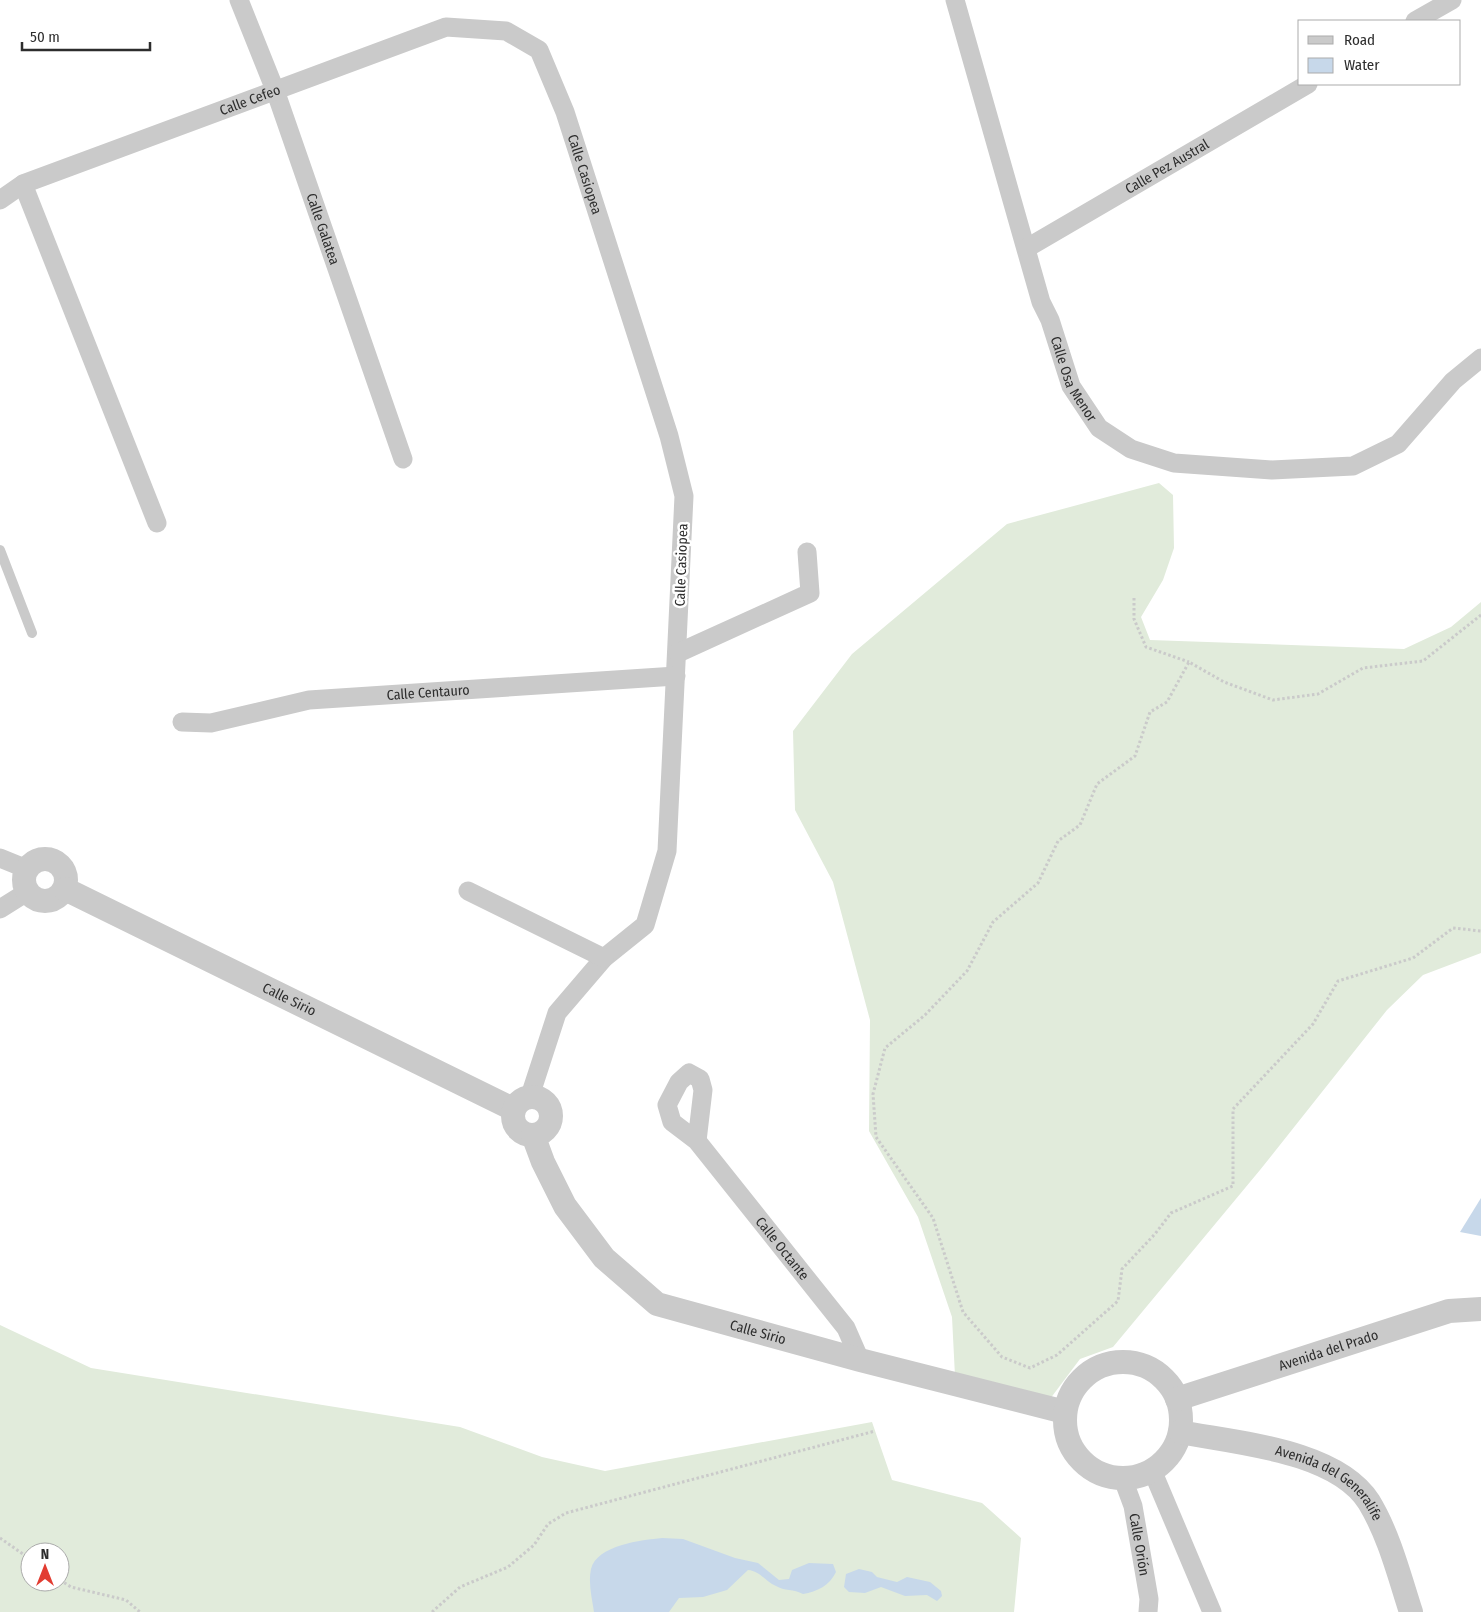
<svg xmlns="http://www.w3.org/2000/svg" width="1481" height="1612" font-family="'Fira Sans Condensed',sans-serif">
<rect width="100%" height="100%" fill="#fff"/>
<!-- grass -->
<g fill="#e1ebdb" fill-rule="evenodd">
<polygon points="1159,483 1173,495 1174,548 1163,580 1141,617 1150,640 1404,649 1451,627 1481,602 1481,953 1423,975 1387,1010 1260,1170 1113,1347 1080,1359 1050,1399 955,1376 952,1317 918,1217 869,1131 870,1020 833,882 795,810 793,731 852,654 1007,524"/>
<path d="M0 1325 91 1368 460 1427 542 1457 605 1471 872 1422 892 1480 982 1503 1021 1538 1014 1612H0ZM30 1552H60V1582H30Z"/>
</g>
<!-- water -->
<g fill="#c7d8ea">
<polygon points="1481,1198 1481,1236 1460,1232"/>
<path d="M662 1538 683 1539 735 1558 758 1563 779 1580 789 1579 792 1570 809 1563 833 1564 836 1572C830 1585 817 1592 803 1594 794 1589 784 1591 776 1586 765 1581 760 1571 748 1570L727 1590 703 1597 679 1598 669 1612H594C592 1598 588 1583 591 1569 597 1545 642 1540 662 1538Z"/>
<polygon points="859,1569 872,1572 877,1577 897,1582 907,1577 930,1582 941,1591 942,1596 937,1601 927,1595 905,1596 881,1587 865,1593 849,1592 844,1587 846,1574"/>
</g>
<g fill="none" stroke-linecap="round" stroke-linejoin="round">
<!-- path -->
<g stroke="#cacaca" stroke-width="3" stroke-dasharray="2.5 2.5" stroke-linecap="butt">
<polyline points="1134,598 1134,619 1146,647 1189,662"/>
<polyline points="1481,615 1423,661 1363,668 1318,694 1273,700 1224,682 1189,662 1167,702 1150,712 1135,756 1097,784 1080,825 1058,841 1038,883 993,922 967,971 925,1015 885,1048 873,1094 876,1137 933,1218 963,1312 1002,1357 1030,1368 1057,1355 1118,1301 1122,1269 1155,1234 1171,1213 1233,1186 1233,1109 1313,1024 1338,981 1413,958 1453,928 1481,931"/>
<polyline points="0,1538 30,1559"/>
<polyline points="60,1580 71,1587 126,1600 140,1612"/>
<polyline points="432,1612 460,1587 508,1567 534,1545 548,1524 566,1513 875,1431"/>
</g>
<!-- service -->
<polyline stroke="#cacaca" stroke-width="10" points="0,550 32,633"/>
<!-- minor -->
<g stroke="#cacaca" stroke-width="19">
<path id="s1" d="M239 0 275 90 403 459"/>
<path id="s2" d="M955 0 1041 302 1050 320 1071 386 1099 428 1131 449 1174 463 1272 470 1353 466 1398 444 1453 381 1481 358"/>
<polyline points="1415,21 1452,0"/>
<polyline points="23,184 157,523"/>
<path id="s3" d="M0 200 23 184 446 27 506 31 539 50 565 112 669 436 684 496 667 851 645 925 604 958 557 1013 530 1096"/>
<path id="s4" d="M1027 248 1308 84"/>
<polyline points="678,653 810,593 807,552"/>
<path id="s5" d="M182 722 211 723 309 700 676 676"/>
<polyline points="0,858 27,869"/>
<polyline points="468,891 604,958"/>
<polyline points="0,909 27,892"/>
<path id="s6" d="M697 1141 703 1090 700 1079 689 1073 679 1082 667 1105 672 1122 697 1141 846 1328 860 1360"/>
<polyline points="1152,1470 1212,1612"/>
<path id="s7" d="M1123 1479 1133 1506 1149 1599 1148 1612"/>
</g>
<!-- tertiary -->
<g stroke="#cacaca" stroke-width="24">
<circle cx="45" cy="880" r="21"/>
<path id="s8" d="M65 889 513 1109"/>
<circle cx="532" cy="1116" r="19"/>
<path id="s9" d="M533 1135 543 1162 565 1206 604 1258 657 1304 860 1360 1065 1412"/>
<circle cx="1123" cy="1420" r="58"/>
<path id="s10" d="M1177 1399 1449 1311 1481 1309"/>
<path id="s11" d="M1180 1432C1236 1443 1336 1450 1369 1502 1389 1535 1399 1575 1411 1612"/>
</g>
</g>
<g text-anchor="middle" stroke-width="5" stroke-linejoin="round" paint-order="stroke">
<!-- street labels -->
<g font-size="14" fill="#2d2d2d" stroke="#fff">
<text dy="5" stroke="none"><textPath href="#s3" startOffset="270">Calle Cefeo</textPath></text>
<text dy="5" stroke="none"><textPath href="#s4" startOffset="162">Calle Pez Austral</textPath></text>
<text dy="5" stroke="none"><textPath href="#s3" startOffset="710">Calle Casiopea</textPath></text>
<text dy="5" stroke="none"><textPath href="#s1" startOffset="244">Calle Galatea</textPath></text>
<text dy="5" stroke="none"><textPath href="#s2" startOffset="398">Calle Osa Menor</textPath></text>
<text transform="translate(681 565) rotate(-88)" y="5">Calle Casiopea</text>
<text dy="5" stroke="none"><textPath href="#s5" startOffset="249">Calle Centauro</textPath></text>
<text dy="5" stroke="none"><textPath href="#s8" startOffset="250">Calle Sirio</textPath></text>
<text dy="5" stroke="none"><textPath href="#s6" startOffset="301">Calle Octante</textPath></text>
<text dy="5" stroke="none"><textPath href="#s9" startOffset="318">Calle Sirio</textPath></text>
<text dy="5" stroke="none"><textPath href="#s10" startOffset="159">Avenida del Prado</textPath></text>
<text dy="5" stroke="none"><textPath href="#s11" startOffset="162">Avenida del Generalife</textPath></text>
<text dy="5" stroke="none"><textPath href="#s7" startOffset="68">Calle Orión</textPath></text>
</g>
</g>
<!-- legend -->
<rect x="1298" y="20" width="162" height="65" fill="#ffffff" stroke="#ababab"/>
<rect x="1308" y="36" width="25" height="8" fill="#cacaca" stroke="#ababab"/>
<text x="1344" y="45" font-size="15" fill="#2d2d2d">Road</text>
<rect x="1308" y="58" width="25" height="15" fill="#c7d8ea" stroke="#ababab"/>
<text x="1344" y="70" font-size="15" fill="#2d2d2d">Water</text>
<!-- north arrow -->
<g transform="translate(45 1567)"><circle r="24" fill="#ffffff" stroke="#ababab"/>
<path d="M0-4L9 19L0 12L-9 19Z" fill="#e23c31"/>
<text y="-8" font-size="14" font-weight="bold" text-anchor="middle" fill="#2d2d2d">N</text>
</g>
<!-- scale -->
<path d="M22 42v8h128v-8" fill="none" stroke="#2d2d2d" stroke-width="2.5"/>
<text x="30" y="42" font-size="15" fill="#2d2d2d" stroke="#ffffff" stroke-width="4" paint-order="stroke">50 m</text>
</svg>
